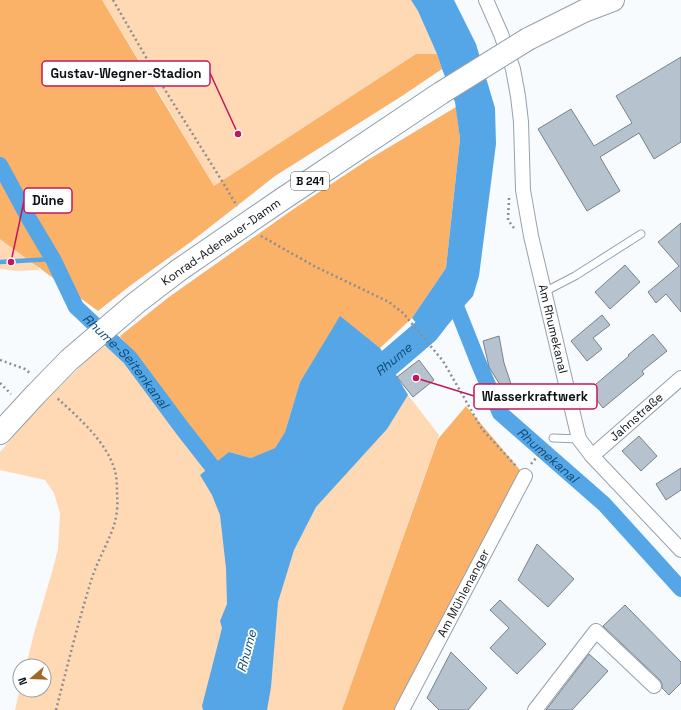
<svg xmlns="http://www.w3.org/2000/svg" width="681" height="710" font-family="'Space Grotesk',sans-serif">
<rect width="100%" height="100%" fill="#f8fbfd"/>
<!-- green -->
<g fill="#ffd8b4">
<polygon points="102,0 411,0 418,11 437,54 416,54 214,186 156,88"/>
<polygon points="0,237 30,256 40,270 18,271 0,269"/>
<polygon points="120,336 217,461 229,452 251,458 380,348 408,395 439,435 342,710 15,710 20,688 20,690 44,690 44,666 26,666 34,633 52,572 58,549 60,513 54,493 45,480 0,470 0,452 36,410 91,356"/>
</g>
<!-- forest -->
<g fill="#fab168">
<polygon points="0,0 102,0 214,186 416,54 437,54 442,69 402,96 275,176 192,241 131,285 98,311 0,239"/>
<polygon points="456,107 460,139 446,268 412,318 380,348 340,317 300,382 285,432 275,448 251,458 229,452 217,462 120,336 169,297 295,208 366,161"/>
<polygon points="466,406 525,476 402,710 342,710 438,439"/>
</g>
<!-- water -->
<g fill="#54a6e6">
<polygon points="411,0 454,0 476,44 495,108 496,144 479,276 473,296 432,342 412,318 446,268 460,139 455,102 442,69 437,54 418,11"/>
<polygon points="340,316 380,348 408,395 387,429 316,507 294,550 278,602 271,687 267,710 203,710 202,706 222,628 220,621 227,604 226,568 220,515 212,495 200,475 229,452 251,458 275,448 285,432 300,382"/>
</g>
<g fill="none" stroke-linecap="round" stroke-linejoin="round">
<!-- stream -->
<polyline stroke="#54a6e6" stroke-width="4.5" points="0,262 53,259"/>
<!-- canal -->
<g stroke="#54a6e6" stroke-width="16">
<path id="s1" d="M0 165 28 217 53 259 76 307 130 358 182 428 225 483"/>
<path id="s2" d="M452 296 479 364 500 413 604 504 681 589"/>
</g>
<!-- river -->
<path stroke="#54a6e6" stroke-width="27" id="s3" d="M364 389 378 372 426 331 447 304"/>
</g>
<!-- building -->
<g fill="#b6c2cd" stroke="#77828c">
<polygon points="681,57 681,142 654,159 639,133 600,157 620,191 587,211 538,129 571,109 594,146 632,123 616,96"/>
<polygon points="681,223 681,312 666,294 656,303 648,292 679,266 658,242"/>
<polygon points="625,265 640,282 610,309 595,292"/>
<polygon points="602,315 610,325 593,338 602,349 587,361 571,341"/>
<polygon points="653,334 667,351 642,371 644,374 603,408 589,390 629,356 628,355"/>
<polygon points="499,336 504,363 511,384 502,388 489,367 483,341"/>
<polygon points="419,360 434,380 413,397 397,377"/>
<polygon points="639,436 657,456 641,471 622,451"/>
<polygon points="681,468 681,490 666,500 656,484"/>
<polygon points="537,544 574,579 548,607 518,580"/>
<polygon points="500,600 546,644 517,674 490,648 509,628 490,610"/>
<polygon points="625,605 681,662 681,683 669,695 662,688 662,684 660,680 603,626"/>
<polygon points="451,652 487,688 468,710 439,710 427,698"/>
<polygon points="589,654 608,671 572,710 546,710"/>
</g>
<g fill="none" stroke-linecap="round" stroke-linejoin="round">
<!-- lane casing -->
<g stroke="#95a1ac" stroke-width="9">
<g id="lane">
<polyline points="544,292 575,276 641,234"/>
<polyline points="553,438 579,439"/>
</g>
</g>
<!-- street casing -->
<g stroke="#95a1ac" stroke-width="16">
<g id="street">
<path id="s4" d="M486 0 501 34 513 69 518 96 521 122 523 190 531 236 579 439 592 456 681 550"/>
<path id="s5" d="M592 456 681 378"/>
<path id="s6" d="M402 710 525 476"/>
<polyline points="535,710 596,631 654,686"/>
</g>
</g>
<!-- primary casing -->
<g stroke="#95a1ac" stroke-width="24">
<g id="primary">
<polyline points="528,39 584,11 613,0"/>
<polyline points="179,270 281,200 441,93"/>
<polyline points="0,433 35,395"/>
</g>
</g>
<!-- path -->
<g stroke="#8b8f92" stroke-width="2.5" stroke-dasharray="2 3" stroke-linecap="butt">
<polyline points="113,0 162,85 222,181 237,206"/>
<polyline points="509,198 508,220 514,228"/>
<polyline points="261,236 314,266 389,302 403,313 443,361 482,429 516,466"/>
<polyline points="0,360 25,369 31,374"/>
<polyline points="0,383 11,394"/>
<polyline points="531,464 546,446"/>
<path d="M56 710C67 667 78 623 91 581 97 561 108 544 114 525 117 516 118 504 117 495 117 487 117 478 115 471 107 442 78 417 57 398"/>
</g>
<!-- lane -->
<use href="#lane" stroke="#fff" stroke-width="7"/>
<!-- street -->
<use href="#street" stroke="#fff" stroke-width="14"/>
<!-- primary -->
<use href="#primary" stroke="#fff" stroke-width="22"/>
<!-- primary-bridge casing -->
<g stroke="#95a1ac" stroke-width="24" stroke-linecap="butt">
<g id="primary-bridge">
<polyline points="441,93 528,39"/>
<polyline points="35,395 69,360 136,303 179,270"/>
</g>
</g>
<!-- primary-bridge -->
<use href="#primary-bridge" stroke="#fff" stroke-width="22"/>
</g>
<g text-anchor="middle" stroke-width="3.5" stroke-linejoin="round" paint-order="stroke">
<!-- shield labels -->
<rect fill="#fff" stroke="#56585b" stroke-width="1" x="291" y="172" width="38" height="18" rx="3"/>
<g font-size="11" font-weight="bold" fill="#0d1115">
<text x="310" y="185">B 241</text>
</g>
<!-- street labels -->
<g font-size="12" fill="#0d1115" stroke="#fff">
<text transform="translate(221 242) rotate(-35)" y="4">Konrad-Adenauer-Damm</text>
<text dy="4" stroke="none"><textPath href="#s4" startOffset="338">Am Rhumekanal</textPath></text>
<text dy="4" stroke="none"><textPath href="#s5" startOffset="59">Jahnstraße</textPath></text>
<text dy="4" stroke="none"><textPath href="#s6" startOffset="132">Am Mühlenanger</textPath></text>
</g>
<!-- water labels -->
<g font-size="13" font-style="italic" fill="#0d4c76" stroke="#fff">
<text dy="5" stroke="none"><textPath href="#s3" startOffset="42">Rhume</textPath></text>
<text dy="5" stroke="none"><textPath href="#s1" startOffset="235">Rhume-Seitenkanal</textPath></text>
<text dy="5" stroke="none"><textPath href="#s2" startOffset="190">Rhumekanal</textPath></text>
<text transform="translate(246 651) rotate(-75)" y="5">Rhume</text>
</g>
</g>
<!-- callouts -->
<path fill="none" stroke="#c2185b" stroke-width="1.5" d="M238 134L210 73M11 262L24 201M416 378L474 396"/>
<g fill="#c2185b" stroke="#fff" stroke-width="1.5">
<circle cx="238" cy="134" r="4"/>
<circle cx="11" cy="262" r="4"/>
<circle cx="416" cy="378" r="4"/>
</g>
<g fill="#fff" stroke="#c2185b" stroke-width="1.5">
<rect x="42" y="61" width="168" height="25" rx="4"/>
<rect x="24" y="188" width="48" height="25" rx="4"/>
<rect x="474" y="384" width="123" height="25" rx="4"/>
</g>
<g font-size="13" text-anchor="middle" font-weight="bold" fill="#0d1115">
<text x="126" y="78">Gustav-Wegner-Stadion</text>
<text x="48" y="205">Düne</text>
<text x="535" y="401">Wasserkraftwerk</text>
</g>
<!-- north arrow -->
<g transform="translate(32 678) rotate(251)"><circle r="19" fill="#ffffff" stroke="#9ea0a1"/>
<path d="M0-3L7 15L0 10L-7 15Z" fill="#a16727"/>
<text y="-6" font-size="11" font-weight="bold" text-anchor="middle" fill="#0d1115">N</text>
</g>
</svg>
